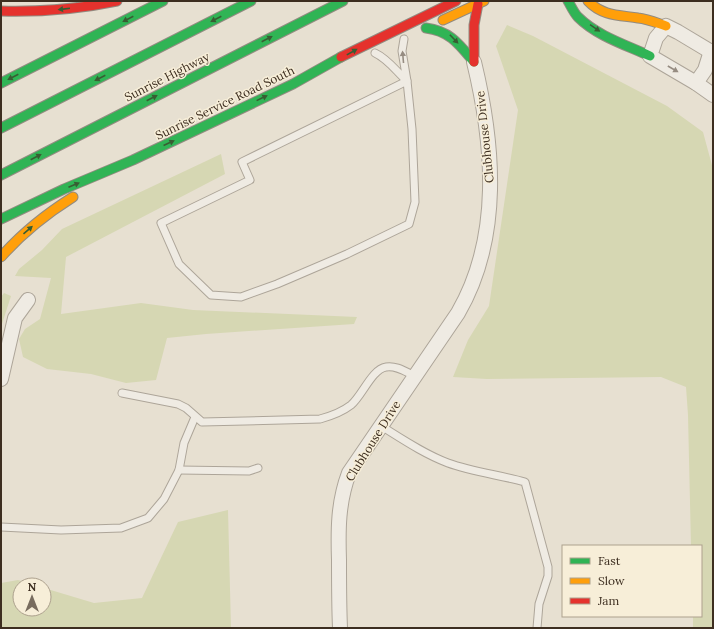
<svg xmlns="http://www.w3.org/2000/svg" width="714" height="629" font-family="Lora,serif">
<rect width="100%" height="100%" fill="#e7e0d1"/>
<!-- green -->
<g fill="#d6d7b3">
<polygon points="507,25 533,36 667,106 703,132 713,169 713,628 693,628 693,616 701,616 701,546 691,546 688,415 686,387 661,377 487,379 453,377 468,340 489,306 518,110 496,46"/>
<polygon points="221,154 225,174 66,257 61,314 141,303 193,310 357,317 354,324 206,334 167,338 156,380 126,383 91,374 47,369 23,357 19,339 25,329 40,319 51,278 15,276 19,269 42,250 62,229"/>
<polygon points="4,293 11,296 1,327 1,297"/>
<polygon points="228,510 231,628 1,628 1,583 18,580 35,585 20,585 20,609 44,609 44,588 94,603 142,598 178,522"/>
</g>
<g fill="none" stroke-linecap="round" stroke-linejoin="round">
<!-- lane casing -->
<g stroke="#ada599" stroke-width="9">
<g id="lane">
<path d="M375 53C388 59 396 71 407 81L402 51 404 39"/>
<polygon points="407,81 412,129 415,202 409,224 347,254 277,284 241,297 211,295 179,264 161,223 250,180 242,162"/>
<path d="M122 393 178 404 186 408 202 422 320 419C331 416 342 412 351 405 362 396 372 369 386 367 396 365 406 372 415 376"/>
<path d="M381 426C402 439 424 454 448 463 473 472 500 475 525 482L548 567V576L539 604 537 628"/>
<polyline points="179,470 249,471 258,468"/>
<polyline points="1,527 61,530 121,528 148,518 164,499 179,470 184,443 195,417"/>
</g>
</g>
<!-- street casing -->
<g stroke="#ada599" stroke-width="16">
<g id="street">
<polyline points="713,53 678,32 666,26 656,38 650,56 696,83 713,95"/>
<polyline points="696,83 705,70 711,51"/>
<polyline points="1,379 15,318 28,300"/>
<path d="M340 628C339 605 339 583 339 560 338 530 338 502 349 473L458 313C502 237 494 145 474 62"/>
</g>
</g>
<!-- fast casing -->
<g stroke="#928b80" stroke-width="11">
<g id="fast">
<path d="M568 1C571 6 574 13 578 17 597 36 626 45 650 56"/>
<path d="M426 28C450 31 459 44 474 62"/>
<polyline points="1,83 163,1"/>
<polyline points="1,128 251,1"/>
<polyline points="1,175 343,1"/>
<polyline points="1,219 64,189 133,160 293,84 341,57"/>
</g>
</g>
<!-- slow casing -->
<g stroke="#928b80" stroke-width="11">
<g id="slow">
<path d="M588 1C602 16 619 15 638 18 648 19 657 23 666 26"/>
<polyline points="443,20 484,1"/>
<path d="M1 257C22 233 46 214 73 197"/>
</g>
</g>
<!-- jam casing -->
<g stroke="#928b80" stroke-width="11">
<g id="jam">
<path d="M1 11C40 12 79 9 117 1"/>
<polyline points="341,57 456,1"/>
<polyline points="474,62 474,25 478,4"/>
</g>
</g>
<!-- lane -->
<use href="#lane" stroke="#efebe3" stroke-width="7"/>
<!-- street -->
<use href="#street" stroke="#efebe3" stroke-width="14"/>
<!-- fast -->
<use href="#fast" stroke="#30b455" stroke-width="9"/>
<!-- slow -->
<use href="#slow" stroke="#ff9f0a" stroke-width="9"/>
<!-- jam -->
<use href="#jam" stroke="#e5322d" stroke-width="9"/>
</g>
<!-- one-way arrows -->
<defs><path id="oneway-solid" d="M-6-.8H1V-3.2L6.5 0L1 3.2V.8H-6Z"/></defs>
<g fill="#385d33">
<use href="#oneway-solid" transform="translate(64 9) rotate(173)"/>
<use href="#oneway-solid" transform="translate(128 19) rotate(153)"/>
<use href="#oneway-solid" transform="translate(216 19) rotate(153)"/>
<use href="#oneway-solid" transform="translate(595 28) rotate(34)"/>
<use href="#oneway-solid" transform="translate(267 39) rotate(-27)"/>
<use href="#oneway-solid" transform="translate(454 39) rotate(46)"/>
<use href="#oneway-solid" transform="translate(352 52) rotate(-29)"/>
<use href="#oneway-solid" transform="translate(13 77) rotate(153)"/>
<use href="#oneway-solid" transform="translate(100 78) rotate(153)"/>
<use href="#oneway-solid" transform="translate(152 98) rotate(-27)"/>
<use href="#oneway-solid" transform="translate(262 98) rotate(-26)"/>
<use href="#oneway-solid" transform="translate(169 143) rotate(-25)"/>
<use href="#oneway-solid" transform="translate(36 157) rotate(-27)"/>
<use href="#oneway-solid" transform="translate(74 185) rotate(-23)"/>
<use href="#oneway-solid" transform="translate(28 230) rotate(-41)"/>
</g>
<g fill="#968c82">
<use href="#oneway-solid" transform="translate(403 57) rotate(-95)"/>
<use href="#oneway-solid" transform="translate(673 69) rotate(30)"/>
</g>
<g text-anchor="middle" stroke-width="3" stroke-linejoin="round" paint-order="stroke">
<!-- street labels -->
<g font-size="12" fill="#3d2e20" stroke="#f7eed8">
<text transform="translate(167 77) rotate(-27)" y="4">Sunrise Highway</text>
<text transform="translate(225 103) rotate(-26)" y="4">Sunrise Service Road South</text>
<text transform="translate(485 137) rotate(-96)" y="4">Clubhouse Drive</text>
<text transform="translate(373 441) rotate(-58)" y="4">Clubhouse Drive</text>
</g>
</g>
<!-- border -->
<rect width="714" height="629" fill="none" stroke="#3d2e20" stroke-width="4"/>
<!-- legend -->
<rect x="562" y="545" width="140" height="72" fill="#f7eed8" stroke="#ada18e"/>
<rect x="570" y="558" width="20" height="6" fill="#30b455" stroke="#ada18e"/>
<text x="598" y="565" font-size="12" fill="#3d2e20">Fast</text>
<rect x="570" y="578" width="20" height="6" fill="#ff9f0a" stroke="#ada18e"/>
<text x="598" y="585" font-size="12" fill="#3d2e20">Slow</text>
<rect x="570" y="598" width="20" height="6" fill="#e5322d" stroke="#ada18e"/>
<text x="598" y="605" font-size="12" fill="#3d2e20">Jam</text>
<!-- north arrow -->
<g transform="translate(32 597)"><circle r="19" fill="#f7eed8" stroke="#ada18e"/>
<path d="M0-3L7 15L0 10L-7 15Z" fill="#786c5e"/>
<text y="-6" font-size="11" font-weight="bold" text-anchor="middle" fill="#3d2e20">N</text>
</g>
</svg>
